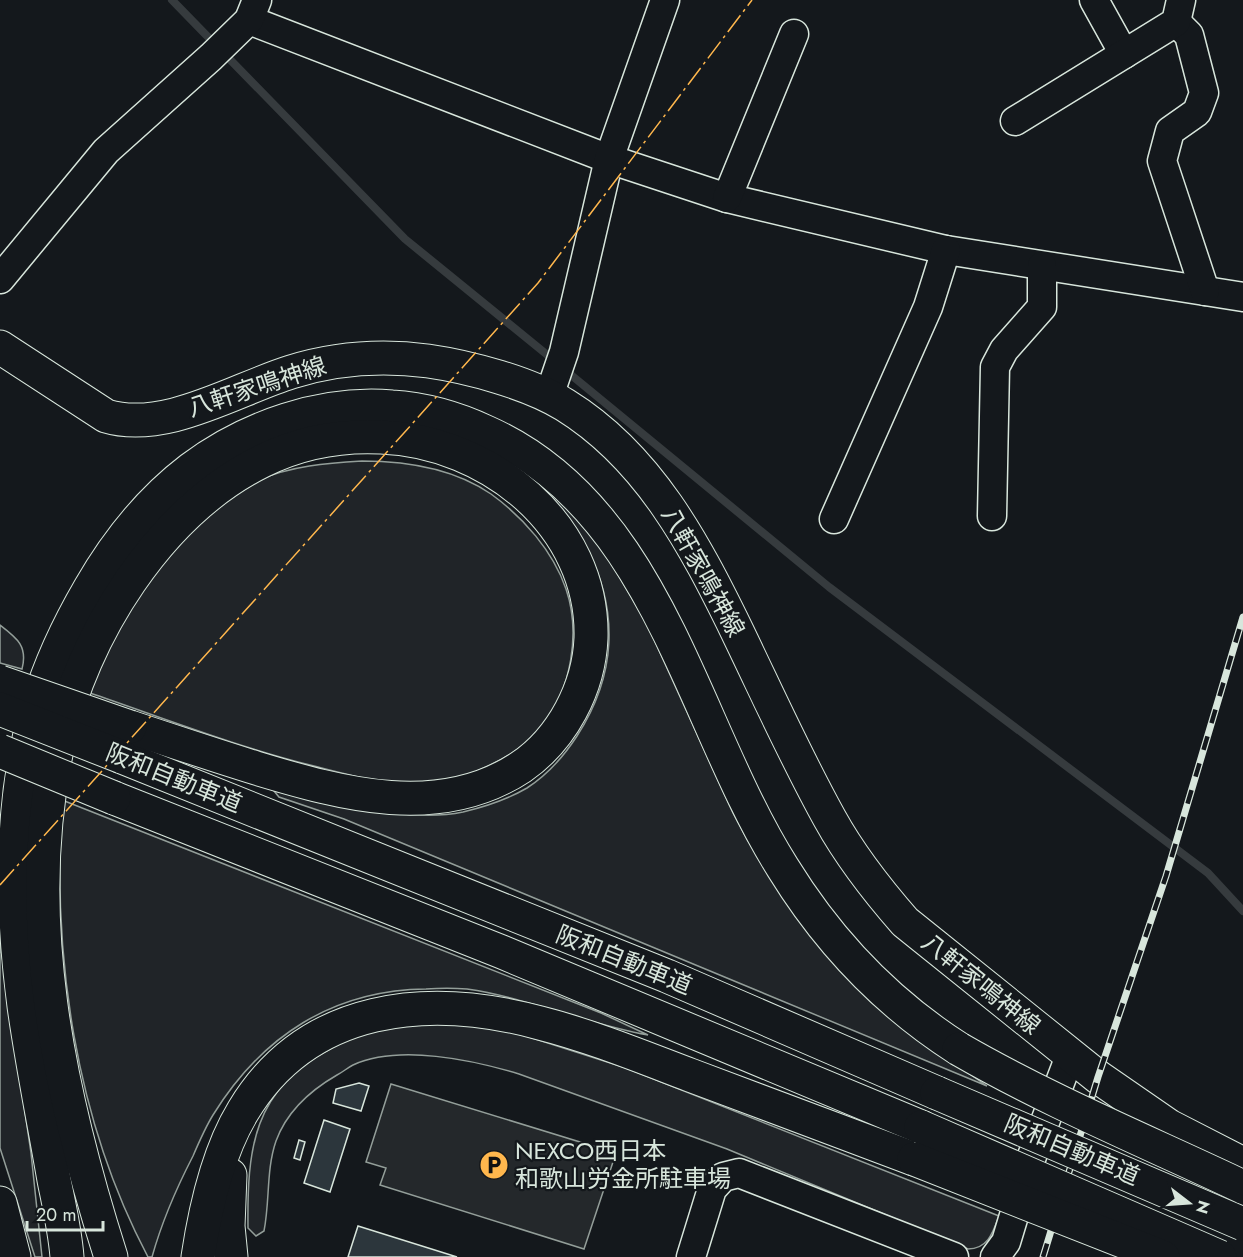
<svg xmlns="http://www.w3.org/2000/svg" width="1243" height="1257" font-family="Jost,'Noto Sans JP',sans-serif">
<rect width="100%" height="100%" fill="#14181c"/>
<!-- green -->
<g fill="#202428" stroke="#939e99" stroke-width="1.5">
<path d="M492 453 542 484 579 519 610 561 646 622 733 813 747 839 794 912 923 1042 987 1086 344 819 279 797 274 791C333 800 405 824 463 812 484 807 508 799 527 788 547 775 564 756 577 736 616 676 620 611 586 547Z"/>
<path d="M362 461C407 461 453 468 491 494 523 517 553 551 566 589 581 633 571 689 543 726 530 743 511 755 492 764 473 773 455 784 433 785 393 787 357 777 318 767 240 748 166 719 90 693 98 674 104 652 114 634 143 582 205 505 259 480 291 466 327 463 362 461Z"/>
<path d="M0 625C17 638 28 646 22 669L0 663Z"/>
<path d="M62 800 601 1013 648 1035C586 1024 529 998 467 989 454 988 440 988 426 989 333 990 262 1036 213 1115 205 1128 199 1142 193 1156 176 1189 162 1221 152 1257H148C75 1119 52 955 62 800Z"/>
<polygon points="0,942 31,1153 42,1257 35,1257 0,1148"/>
<path d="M421 1022 485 1026 526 1036 626 1068 999 1216C993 1232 988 1249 968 1249L727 1149 519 1074C473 1060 399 1044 353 1065 347 1068 343 1072 337 1075 311 1090 287 1111 276 1141 266 1170 270 1201 264 1231L256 1236 248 1228C247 1149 253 1089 330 1049 340 1043 351 1035 363 1032 381 1026 402 1025 421 1022Z"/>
</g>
<!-- parking -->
<polygon fill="#24282b" stroke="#939e99" stroke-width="1.5" points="391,1084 616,1153 584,1249 380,1185 386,1168 366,1162"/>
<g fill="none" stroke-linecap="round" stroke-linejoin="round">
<!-- stream -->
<g stroke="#363b3e" stroke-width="8">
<polyline points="172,0 405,239 556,362"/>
<polyline points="565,370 829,587 1208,873 1243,911"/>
</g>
</g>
<!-- building -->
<g fill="#2c363c" stroke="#d8e6dc" stroke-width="1.5">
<polygon points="359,1083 369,1086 361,1111 333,1103 336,1089"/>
<polygon points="324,1120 350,1129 330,1192 304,1183"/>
<polygon points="299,1140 305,1142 300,1160 294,1158"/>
<polygon points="358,1226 457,1257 348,1257"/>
</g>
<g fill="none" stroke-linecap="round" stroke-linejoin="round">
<!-- minor casing -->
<g stroke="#d8e6dc" stroke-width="31">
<g id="minor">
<polyline points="1094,0 1124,54"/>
<polyline points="249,20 609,159 727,198 946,250 1243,297"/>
<polyline points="1176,22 1189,35 1204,93 1197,112 1170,131 1162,161 1205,291"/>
<polyline points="1015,121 1176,22 1181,0"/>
<polyline points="727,198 794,34"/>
<polyline points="0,279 106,151 211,57 249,20 257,0"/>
<polyline points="549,396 564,352 609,159 665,0"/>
<polyline points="992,516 995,367 1004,350 1042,307 1042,266"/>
<polyline points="834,519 928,307 946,250"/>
<polyline points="691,1257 712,1189 723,1177 739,1173 954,1257"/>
<polyline points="995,1257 1006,1242 1032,1156 1070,1056"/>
</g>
</g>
<!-- major casing -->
<g stroke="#d8e6dc" stroke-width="35">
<path id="major" d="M0 347 106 416C165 434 236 389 291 372 336 358 382 355 428 361 470 367 529 383 565 405 649 457 695 545 737 631 767 693 796 758 830 819 851 857 877 890 905 922L1098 1077 1169 1126 1243 1164"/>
</g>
<!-- highway casing -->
<g stroke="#d8e6dc" stroke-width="35">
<g id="highway">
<polyline points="122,757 667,976 937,1093"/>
<polyline points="114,798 502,952 921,1127"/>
<polyline points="230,1175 228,1226 231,1257"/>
<polyline points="0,1203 14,1257"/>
<path d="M67 1257C65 1231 59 1205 54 1180 44 1122 32 1064 24 1006 11 907 9 800 38 704 50 664 69 624 90 588 116 543 149 501 191 469 247 427 322 401 392 407 425 409 456 418 486 432 659 509 691 723 783 868 828 941 887 1003 959 1049"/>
<path d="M111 1257C59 1094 20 915 58 745 82 635 159 512 262 461 298 443 340 435 381 437 489 441 594 525 591 638 589 688 562 739 521 767 440 821 342 794 256 768 214 755 172 741 130 727"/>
<path d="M198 1257C205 1210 218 1152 243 1111 308 1003 429 993 540 1023 591 1036 640 1056 690 1075 764 1103 839 1131 914 1159"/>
</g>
</g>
<!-- minor -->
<use href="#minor" stroke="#14181c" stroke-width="28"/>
<!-- major -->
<use href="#major" stroke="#14181c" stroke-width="33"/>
<!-- highway -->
<use href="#highway" stroke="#14181c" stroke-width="33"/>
<!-- rail casing -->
<g stroke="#d8e6dc" stroke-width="7">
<polyline id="rail" points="1043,1257 1098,1077 1166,876 1243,617"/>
</g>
<!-- rail -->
<use href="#rail" stroke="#14181c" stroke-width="4.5" stroke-dasharray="14" stroke-linecap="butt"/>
<!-- highway-bridge casing -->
<g stroke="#d8e6dc" stroke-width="35" stroke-linecap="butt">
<g id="highway-bridge">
<polyline points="0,682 130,727"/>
<polyline points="0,709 122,757"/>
<polyline points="0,751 114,798"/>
<path d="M959 1049C1051 1102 1148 1142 1243 1187"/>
<polyline points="937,1093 1243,1224"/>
<polyline points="921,1127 1220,1257"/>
<polyline points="914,1159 1163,1257"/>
</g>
</g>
<!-- highway-bridge -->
<use href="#highway-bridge" stroke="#14181c" stroke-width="33"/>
<!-- power -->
<polyline stroke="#ffb74d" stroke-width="1.5" stroke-dasharray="21 4.5 3 4.5" stroke-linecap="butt" points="0,885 538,283 752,0"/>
</g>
<!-- icons -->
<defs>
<g id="parking-disc" transform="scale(1.5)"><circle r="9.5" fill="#ffb74d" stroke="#14181c"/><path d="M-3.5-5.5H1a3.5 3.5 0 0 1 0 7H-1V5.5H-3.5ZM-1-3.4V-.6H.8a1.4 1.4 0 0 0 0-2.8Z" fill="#111"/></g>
</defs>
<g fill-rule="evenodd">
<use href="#parking-disc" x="494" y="1165"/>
</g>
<g text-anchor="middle" stroke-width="4.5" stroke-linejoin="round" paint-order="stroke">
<!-- street labels -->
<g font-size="24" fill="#d8e6dc" stroke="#14181c">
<text transform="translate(257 387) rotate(-18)" y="8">八軒家鳴神線</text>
<text transform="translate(703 572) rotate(61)" y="8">八軒家鳴神線</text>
<text transform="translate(174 778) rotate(22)" y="8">阪和自動車道</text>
<text transform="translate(624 960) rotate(22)" y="8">阪和自動車道</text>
<text transform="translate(981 984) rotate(39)" y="8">八軒家鳴神線</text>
<text transform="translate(1072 1150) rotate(23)" y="8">阪和自動車道</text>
</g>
<!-- poi labels -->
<g font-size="24" fill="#d8e6dc" stroke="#14181c" text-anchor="start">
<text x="515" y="1159">NEXCO西日本<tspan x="515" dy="28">和歌山労金所駐車場</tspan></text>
</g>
</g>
<!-- north arrow -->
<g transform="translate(1189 1203) rotate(107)" stroke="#14181c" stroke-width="4.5" paint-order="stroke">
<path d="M0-4.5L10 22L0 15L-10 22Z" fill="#d8e6dc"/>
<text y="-9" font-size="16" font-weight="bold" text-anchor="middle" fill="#d8e6dc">N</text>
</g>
<!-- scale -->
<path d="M27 1221v9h76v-9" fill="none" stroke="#d8e6dc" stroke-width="3"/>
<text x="36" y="1221" font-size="18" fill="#d8e6dc" stroke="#14181c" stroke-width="4.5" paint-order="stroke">20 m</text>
</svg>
